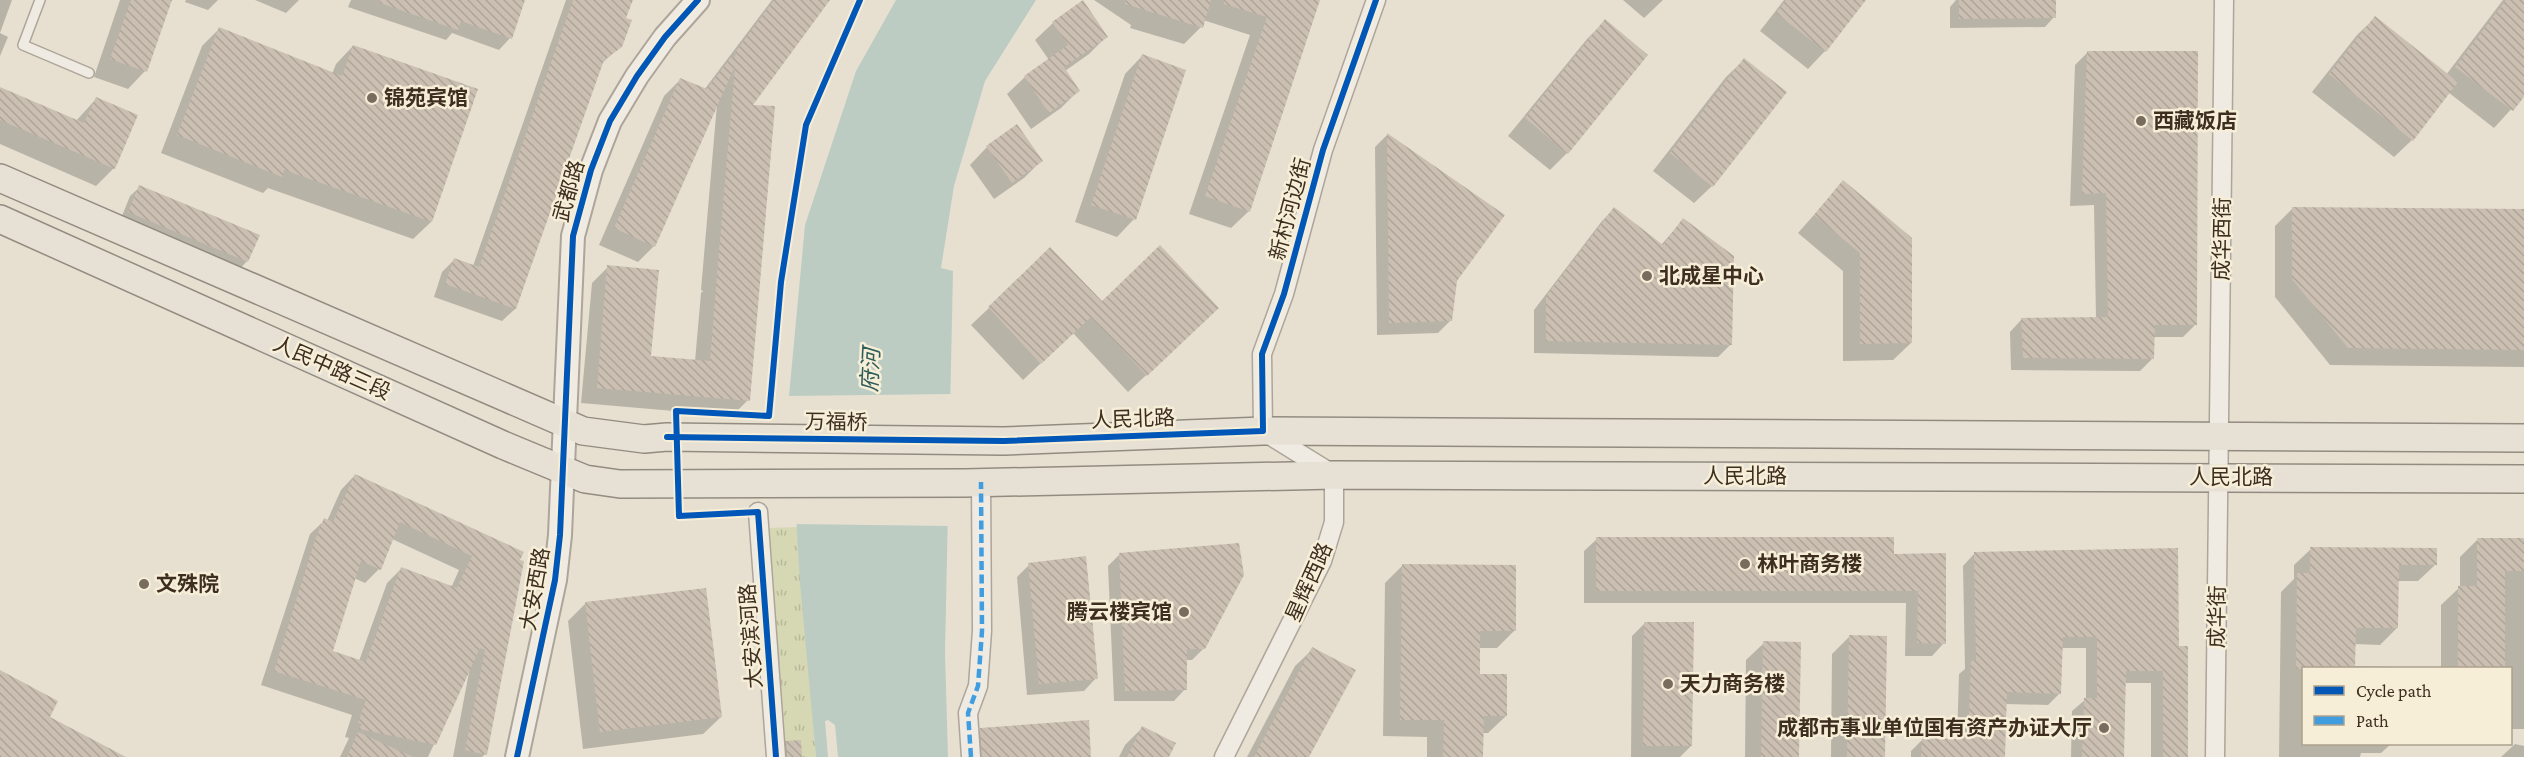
<svg xmlns="http://www.w3.org/2000/svg" width="2524" height="757" font-family="'Crimson Pro','Noto Sans SC',serif">
<defs>
<pattern id="park-tufts" width="24" height="20" patternUnits="userSpaceOnUse" patternTransform="scale(1.5)"><rect width="24" height="20" fill="#d6d7b3"/><path d="M3 7l-1-3M5 7V3M7 7l1-3M15 17l-1-3M17 17v-4M19 17l1-3" fill="none" stroke="#b9b99a"/></pattern>
<pattern id="building-back-hatch" width="6" height="6" patternUnits="userSpaceOnUse" patternTransform="scale(1.5)"><rect width="6" height="6" fill="#cbbfb2"/><path d="M-1 5l2 2M0 0l6 6M5-1l2 2" fill="none" stroke="#afa499"/></pattern>
</defs>
<rect width="100%" height="100%" fill="#e7e0d1"/>
<!-- park -->
<polygon fill="url(#park-tufts)" points="797,527 816,757 782,757 766,528"/>
<!-- water -->
<polygon fill="#bcccc2" points="896,0 1036,0 985,81 954,186 941,268 953,271 945,653 948,757 838,757 835,725 828,720 825,721 828,757 816,757 800,583 789,396 805,225 856,71"/>
<!-- pier -->
<polygon fill="#e7e0d1" points="953,394 950,526 793,524 786,396"/>
<!-- shadow -->
<g fill="#0003" fill-rule="evenodd">
<polygon points="0,0 12,0 0,33"/>
<polygon points="120,0 170,0 145,71 128,89 94,77"/>
<polygon points="186,0 218,0 208,10 185,2"/>
<polygon points="255,0 299,0 286,13"/>
<polygon points="351,0 523,0 510,38 499,50 452,33 446,40 348,7"/>
<polygon points="566,0 632,0 624,19 621,46 601,64 515,309 502,321 434,297 442,272 455,259 473,266"/>
<polygon points="772,0 828,0 750,106 748,400 732,416 581,403 592,283 608,267 650,357 695,361 701,293 703,291 701,290 717,104 654,246 638,262 599,245 664,96 681,79 704,90"/>
<polygon points="1094,0 1318,0 1249,211 1231,228 1189,214 1250,35 1203,20 1201,27 1184,44 1130,28 1131,25"/>
<polygon points="1623,0 1663,0 1644,18"/>
<polygon points="1784,0 1864,0 1825,51 1808,69 1760,31"/>
<polygon points="1956,0 2054,0 2054,17 2045,27 1950,28 1950,7"/>
<polygon points="2503,0 2524,0 2524,95 2494,128 2448,92 2412,140 2394,157 2312,92 2357,35 2375,18 2446,75"/>
<polygon points="1082,2 1106,37 1089,54 1065,71 1078,91 1061,108 1031,129 1007,94 1025,77 1049,60 1035,40 1053,23"/>
<polygon points="1605,21 1567,153 1550,170 1508,136 1587,39"/>
<polygon points="219,29 332,74 336,64 353,46 476,90 431,222 413,239 268,188 263,193 161,153 202,46"/>
<polygon points="0,33 8,37 0,56"/>
<polygon points="2088,52 2195,325 2183,337 2153,337 2152,359 2140,371 2011,370 2010,332 2022,319 2096,319 2094,205 2070,206 2075,65"/>
<polygon points="1142,56 1134,219 1117,237 1075,222 1125,74"/>
<polygon points="1744,60 1712,186 1694,203 1653,171 1726,77"/>
<polygon points="0,89 76,121 96,99 114,168 96,186 0,144"/>
<polygon points="1387,135 1455,280 1451,320 1438,333 1377,335 1375,147"/>
<polygon points="987,147 1041,161 1024,178 994,199 970,165"/>
<polygon points="1843,182 1911,343 1893,360 1843,361 1843,271 1798,233"/>
<polygon points="140,187 247,261 238,271 120,221 130,196"/>
<polygon points="2293,208 2524,211 2524,367 2330,365 2275,297 2275,226"/>
<polygon points="1614,209 1661,245 1683,220 1731,344 1718,357 1534,353 1534,310 1602,221"/>
<polygon points="1101,303 1200,325 1128,392 1073,333 1023,380 971,325 989,308"/>
<path d="M355 475 518 561 485 754 482 757H453L470 667 428 757H340L349 738 345 737 352 715 261 685 310 534 325 520 327 521 341 490ZM392 539 459 570 451 588 401 569 387 583 359 661 331 652 354 578 365 583 379 569Z"/>
<polygon points="1597,539 1893,556 1945,554 1944,643 1932,656 1905,656 1906,603 1584,603 1584,551"/>
<polygon points="2478,539 2524,539 2524,729 2510,729 2510,668 2441,668 2441,605 2460,587 2460,557"/>
<polygon points="2311,549 2435,565 2418,581 2397,581 2397,628 2380,645 2354,644 2354,666 2399,667 2399,668 2304,668 2304,744 2391,744 2381,753 2361,753 2360,757 2279,757 2281,592 2294,579 2294,565"/>
<polygon points="1120,554 1204,648 1192,660 1185,660 1185,689 1174,701 1114,701 1108,566"/>
<polygon points="1974,554 2178,647 2186,757 2151,757 2151,683 2124,683 2122,757 2071,757 2072,711 2086,699 2086,648 2062,648 2060,693 2048,705 2006,704 2004,757 1911,757 1911,751 1923,739 1957,740 1959,674 1965,669 1963,566"/>
<polygon points="1029,565 1096,678 1084,691 1027,695 1017,577"/>
<polygon points="1402,566 1514,631 1497,648 1478,648 1478,675 1506,716 1488,733 1482,733 1482,757 1427,757 1427,737 1383,736 1385,583"/>
<polygon points="585,604 721,717 703,734 583,749 568,621"/>
<polygon points="1645,623 1691,746 1680,757 1631,757 1632,636"/>
<polygon points="1850,636 1883,757 1831,757 1832,654"/>
<polygon points="1764,643 1798,757 1745,757 1746,660"/>
<polygon points="1313,649 1308,757 1247,757 1295,666"/>
<polygon points="1142,728 1168,757 1119,757 1125,745"/>
<polygon points="981,729 1090,757 964,757 963,747"/>
<polygon points="787,742 800,757 781,757 781,749"/>
<polygon points="2515,744 2524,746 2524,757 2501,757"/>
</g>
<!-- building -->
<g fill="url(#building-back-hatch)" fill-rule="evenodd">
<polygon points="131,0 172,0 147,72 110,59"/>
<polygon points="380,0 525,0 512,39 461,21 458,30 380,3"/>
<polygon points="573,0 633,0 626,18 632,20 622,47 604,60 516,309 445,284 454,258 479,267"/>
<polygon points="774,0 830,0 753,105 775,106 750,401 597,388 607,265 659,270 651,356 710,361 717,275 720,275 717,274 735,66 655,247 614,228 680,78 707,89 732,56 735,57 736,51"/>
<polygon points="1083,0 1108,37 1064,67 1080,91 1049,113 1024,76 1068,45 1052,22"/>
<polygon points="1126,0 1211,0 1203,28 1125,4"/>
<polygon points="1224,0 1320,0 1250,212 1205,196 1267,17 1224,4"/>
<polygon points="1786,0 1866,0 1826,52 1776,13"/>
<polygon points="1959,0 2056,0 2056,18 1959,19"/>
<polygon points="2506,0 2524,0 2524,97 2513,111 2455,67"/>
<polygon points="2375,16 2458,82 2413,141 2329,74"/>
<polygon points="1605,19 1648,55 1568,154 1525,118"/>
<polygon points="219,27 342,76 353,45 478,89 432,222 284,170 282,177 177,135"/>
<polygon points="2087,51 2198,51 2197,325 2155,325 2154,359 2023,358 2021,318 2108,317 2106,193 2082,194"/>
<polygon points="1142,54 1186,70 1136,220 1091,205"/>
<polygon points="1744,58 1787,92 1713,187 1670,153"/>
<polygon points="0,87 84,123 96,97 138,115 115,169 0,120"/>
<polygon points="1017,124 1043,161 1012,183 986,146"/>
<polygon points="1387,133 1505,215 1457,281 1452,321 1389,323"/>
<polygon points="1843,180 1912,238 1912,343 1860,344 1860,253 1814,215"/>
<polygon points="139,185 260,235 248,262 128,212"/>
<polygon points="1614,207 1663,245 1683,218 1734,256 1732,345 1546,341 1546,296"/>
<polygon points="2292,207 2524,209 2524,350 2348,348 2292,279"/>
<polygon points="1160,245 1219,308 1147,376 1091,317 1041,364 988,307 1050,247 1102,301"/>
<path d="M355 474 524 552 520 560 524 561 487 755 465 750 485 650 480 648 436 745 359 729 362 724 358 723 366 700 274 671 315 540 324 518 333 522ZM400 522 472 556 457 588 401 567 366 662 333 651 361 561 381 570Z"/>
<polygon points="1596,537 1894,537 1894,554 1946,553 1946,644 1917,643 1918,591 1596,591"/>
<polygon points="2477,538 2524,538 2524,571 2505,571 2505,669 2458,669 2458,586 2477,586"/>
<polygon points="1239,543 1244,575 1205,649 1187,649 1187,690 1125,691 1119,553"/>
<polygon points="2310,547 2437,548 2437,565 2399,565 2398,628 2356,628 2355,669 2296,669 2297,573 2310,573"/>
<polygon points="2178,548 2179,646 2188,646 2188,757 2163,757 2163,671 2126,671 2124,757 2082,757 2084,698 2097,698 2097,637 2063,637 2061,694 2007,692 2005,757 1921,757 1922,737 1968,739 1971,661 1976,661 1974,552"/>
<polygon points="1086,556 1098,679 1039,684 1028,563"/>
<polygon points="1402,564 1516,565 1516,631 1480,631 1480,674 1507,674 1507,716 1484,716 1483,757 1443,757 1444,720 1400,720"/>
<polygon points="706,588 722,717 600,732 585,602"/>
<polygon points="1644,622 1694,622 1692,746 1643,746"/>
<polygon points="1849,635 1887,636 1885,757 1847,757"/>
<polygon points="1763,641 1801,642 1799,757 1761,757"/>
<polygon points="1312,647 1356,670 1309,757 1254,757"/>
<polygon points="0,670 58,701 50,717 126,757 0,757"/>
<polygon points="1089,720 1091,757 982,757 980,728"/>
<polygon points="1142,726 1176,743 1169,757 1127,757"/>
<polygon points="358,732 413,757 347,757"/>
<polygon points="801,740 802,757 787,757 786,741"/>
</g>
<g fill="none" stroke-linecap="round" stroke-linejoin="round">
<!-- service casing -->
<g stroke="#ada599" stroke-width="12">
<polyline id="service" points="40,0 23,45 89,73"/>
</g>
<!-- minor casing -->
<g stroke="#ada599" stroke-width="21">
<g id="minor">
<polyline points="758,512 776,757"/>
<polyline points="971,757 968,713 978,686 982,631 981,482"/>
<polyline points="1224,757 1322,561 1334,522 1334,475 1263,431 1262,354 1284,294 1323,150 1376,0"/>
<polyline points="2215,757 2224,0"/>
</g>
</g>
<!-- tertiary casing -->
<g stroke="#ada599" stroke-width="26">
<polyline id="tertiary" points="517,757 555,580 560,535 573,236 591,170 610,121 637,76 665,37 698,0"/>
</g>
<!-- primary casing -->
<g stroke="#928b80" stroke-width="30">
<g id="primary">
<polyline points="0,178 583,431 644,439 667,437 1004,441 1263,431 2524,438"/>
<polyline points="0,219 503,445 585,479 620,484 965,483 1334,475 2524,479"/>
</g>
</g>
<!-- service -->
<use href="#service" stroke="#efebe3" stroke-width="9"/>
<!-- minor -->
<use href="#minor" stroke="#efebe3" stroke-width="18"/>
<!-- tertiary -->
<use href="#tertiary" stroke="#efebe3" stroke-width="22"/>
<!-- primary -->
<use href="#primary" stroke="#e6e1d4" stroke-width="27"/>
<!-- quiet -->
<polyline stroke="#3f9de0" stroke-width="4.5" stroke-dasharray="9 4.5" stroke-linecap="butt" points="971,757 968,713 978,686 982,631 981,482"/>
<!-- cycleway casing -->
<g stroke="#f7eed8" stroke-width="10">
<g id="cycleway">
<polyline points="667,437 1004,441 1263,431 1262,354 1284,294 1323,150 1376,0"/>
<polyline points="517,757 555,580 560,535 573,236 591,170 610,121 637,76 665,37 698,0"/>
<polyline points="776,757 758,512 679,516 676,411 769,416 781,282 806,125 860,0"/>
</g>
</g>
<!-- cycleway -->
<use href="#cycleway" stroke="#0057b8" stroke-width="6"/>
</g>
<!-- markers -->
<g fill="#786c5e" stroke="#f7eed8" stroke-width="2">
<circle cx="372" cy="98" r="6"/>
<circle cx="2141" cy="121" r="6"/>
<circle cx="1647" cy="276" r="6"/>
<circle cx="1745" cy="564" r="6"/>
<circle cx="144" cy="584" r="6"/>
<circle cx="1184" cy="612" r="6"/>
<circle cx="1668" cy="684" r="6"/>
<circle cx="2104" cy="728" r="6"/>
</g>
<g text-anchor="middle" stroke-width="5" stroke-linejoin="round" paint-order="stroke">
<!-- poi labels -->
<g font-size="21" font-weight="bold" fill="#3d2e20" stroke="#f7eed8" text-anchor="start">
<text x="384" y="105">锦苑宾馆</text>
<text x="2153" y="128">西藏饭店</text>
<text x="1659" y="283">北成星中心</text>
<text x="1757" y="571">林叶商务楼</text>
<text x="156" y="591">文殊院</text>
<text x="1172" y="619" text-anchor="end">腾云楼宾馆</text>
<text x="1680" y="691">天力商务楼</text>
<text x="2092" y="735" text-anchor="end">成都市事业单位国有资产办证大厅</text>
</g>
<!-- street labels -->
<g font-size="21" fill="#3d2e20" stroke="#f7eed8">
<text transform="translate(569 191) rotate(-74)" y="7">武都路</text>
<text transform="translate(1290 209) rotate(-75)" y="7">新村河边街</text>
<text transform="translate(2222 239) rotate(-89)" y="7">成华西街</text>
<text transform="translate(332 368) rotate(24)" y="7">人民中路三段</text>
<text transform="translate(1133 419) rotate(-2)" y="7">人民北路</text>
<text transform="translate(836 422) rotate(1)" y="7">万福桥</text>
<text x="1745" y="483">人民北路</text>
<text x="2231" y="484">人民北路</text>
<text transform="translate(1309 582) rotate(-66)" y="7">星辉西路</text>
<text transform="translate(535 589) rotate(-80)" y="7">大安西路</text>
<text transform="translate(2217 617) rotate(-89)" y="7">成华街</text>
<text transform="translate(751 636) rotate(-94)" y="7">大安滨河路</text>
</g>
<!-- water labels -->
<g font-size="22" font-style="italic" fill="#2f5d5a" stroke="#f7eed8">
<text transform="translate(870 370) rotate(-87)" y="8">府河</text>
</g>
</g>
<!-- legend -->
<rect x="2302" y="667" width="210" height="78" fill="#f7eed8" stroke="#ada18e" stroke-width="1.5"/>
<rect x="2314" y="686" width="30" height="9" fill="#0057b8" stroke="#ada18e" stroke-width="1.5"/>
<text x="2356" y="697" font-size="18" fill="#3d2e20">Cycle path</text>
<rect x="2314" y="716" width="30" height="9" fill="#3f9de0" stroke="#ada18e" stroke-width="1.5"/>
<text x="2356" y="727" font-size="18" fill="#3d2e20">Path</text>
</svg>
